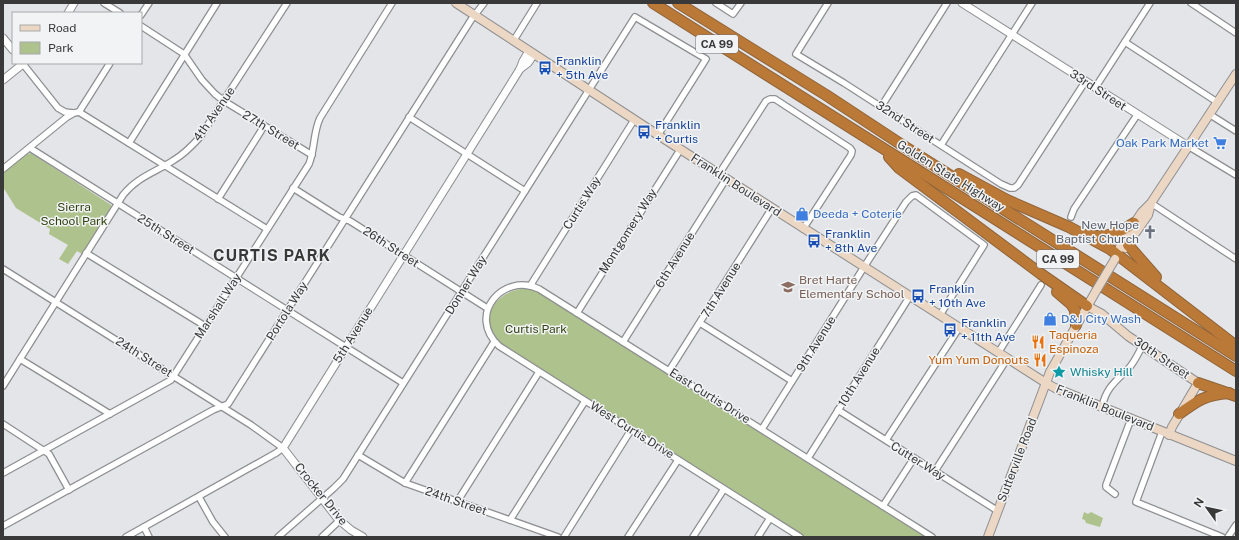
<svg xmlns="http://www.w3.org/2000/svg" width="1239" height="540" font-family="'Public Sans',sans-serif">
<rect width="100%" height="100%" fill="#e3e5e8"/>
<!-- green -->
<g fill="#adc28c">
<polygon points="31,153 111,205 111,207 82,254 77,251 68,264 59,259 68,245 49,234 50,229 16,208 3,187 3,172 27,154"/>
<path d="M529 288 539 292 928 537H803L503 347C499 343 494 338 492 332 482 306 504 289 529 288Z"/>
<polygon points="1084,512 1088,514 1091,512 1103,518 1100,527 1086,523 1085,520 1082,519"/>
</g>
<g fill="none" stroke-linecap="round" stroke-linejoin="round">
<!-- minor casing -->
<g stroke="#8e8f92" stroke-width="8">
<g id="minor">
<polyline points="104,3 120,13"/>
<polyline points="716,3 733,14 741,3"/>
<polyline points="828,3 796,54 844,83 1001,184 1010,188 1014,188 1018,185 1085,82"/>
<polyline points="1191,3 1236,33"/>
<polyline points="141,15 149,3"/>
<polyline points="141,26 184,54 202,80 215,94 224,101 312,155"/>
<polyline points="514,40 537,3"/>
<polyline points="1125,42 1217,102"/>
<polyline points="23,64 58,108 65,112 73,113"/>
<polyline points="1095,88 1150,3"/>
<polyline points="881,107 947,3"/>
<polyline points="79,112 267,229"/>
<polyline points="1209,114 1236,131"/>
<polyline points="409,117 525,191"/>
<polyline points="129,143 217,3"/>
<polyline points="941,145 1032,3"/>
<polyline points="1188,146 1236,175"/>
<polyline points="30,148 403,383"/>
<polyline points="3,169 67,117 74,113 79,112 110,63"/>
<polyline points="719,174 766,101 770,99 775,99 850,148 852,151 851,155 803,229"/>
<polyline points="293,188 339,217 350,221 487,308"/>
<polyline points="218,199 261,131 263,125"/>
<polyline points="1151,203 1236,259"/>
<polyline points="1071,217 1074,209 1137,115"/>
<polyline points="86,253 205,326"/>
<polyline points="3,269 251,425 283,448 276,453 126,537"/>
<polyline points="530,286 634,120"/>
<polyline points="577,313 680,150"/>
<polyline points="700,323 792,381"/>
<polyline points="623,342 726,179"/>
<polyline points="998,353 1041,285"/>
<polyline points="20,359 110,414"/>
<polyline points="669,371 772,208"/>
<path d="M3 386 123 195C137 177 156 172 174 160 184 154 192 146 200 137L287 3"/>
<path d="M1102 407C1106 388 1115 382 1128 369 1135 362 1138 353 1143 345"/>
<polyline points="838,410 998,511"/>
<polyline points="3,424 49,454 69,490"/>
<polyline points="762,429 864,267 906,202 912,196 916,195 984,245 940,315"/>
<polyline points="1162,432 1136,502 1222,537"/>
<polyline points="886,440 959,328"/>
<polyline points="358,455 405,483 558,537"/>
<polyline points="808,458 910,296"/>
<polyline points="935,471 1007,359"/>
<path d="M3 473 171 380 309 164C315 149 313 133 320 118L392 3"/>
<polyline points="405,483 494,342"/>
<polyline points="1115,494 1106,487 1106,485 1131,419"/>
<polyline points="199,497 213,522 225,537"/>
<polyline points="457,502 539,372"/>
<polyline points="883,506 914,458"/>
<polyline points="510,520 585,401"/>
<polyline points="3,526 213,410 228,404 471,20 484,3"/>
<polyline points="144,527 149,537"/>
<polyline points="278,537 334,488 343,479 635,17 706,59 658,135"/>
<polyline points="322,537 340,520"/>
<polyline points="564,537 631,430"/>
<polyline points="628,537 678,460"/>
<polyline points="693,537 724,489"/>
<polyline points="758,537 770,518"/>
<path d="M800 537 499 346C466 315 503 272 539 289L932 537"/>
<polyline points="1228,537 1236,525"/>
</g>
</g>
<!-- tertiary casing -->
<g stroke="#8e8f92" stroke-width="9">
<g id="tertiary">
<polyline points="962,3 1188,146"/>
<polyline points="68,13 74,3"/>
<polyline points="3,38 13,50"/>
<polyline points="520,69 528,63 534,54"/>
<polyline points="3,80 24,63"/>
<polyline points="363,537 351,530 338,519 283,448 520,69 523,61 529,51"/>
</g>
</g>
<!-- secondary casing -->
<g stroke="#8e8f92" stroke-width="10">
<g id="secondary">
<polyline points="456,3 658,135 1046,383 1055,388 1236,461"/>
<polyline points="1125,248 1148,215 1151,204"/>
<polyline points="1115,259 1122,242 1142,212 1151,203 1236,74"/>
<polyline points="1087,306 1102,314 1128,336 1198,383 1172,427 1169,435"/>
<polyline points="988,537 1050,372 1096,291"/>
</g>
</g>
<!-- motorway casing -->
<g stroke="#8e6339" stroke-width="12">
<g id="motorway">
<polyline points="653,3 1236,371"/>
<polyline points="678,3 826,95 902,145 1236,356"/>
<polyline points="889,157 899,168 1041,274 1087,306"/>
<polyline points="959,174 1007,200 1069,227 1110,249 1236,346"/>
<path d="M1089 235C1107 239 1120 232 1134 223"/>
<polyline points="1128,245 1156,277"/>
<polyline points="1057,292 1071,304 1075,310 1076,325"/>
<polyline points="1198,383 1236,396"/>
<path d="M1179 414C1198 400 1205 395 1229 393"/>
</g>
</g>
<!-- minor -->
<use href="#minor" stroke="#fff" stroke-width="5.5"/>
<!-- tertiary -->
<use href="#tertiary" stroke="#fff" stroke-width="7"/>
<!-- secondary -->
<use href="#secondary" stroke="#ebd7c3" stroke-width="8"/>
<!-- motorway -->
<use href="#motorway" stroke="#bb7938" stroke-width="10"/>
<!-- secondary-bridge casing -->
<g stroke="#8e8f92" stroke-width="10" stroke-linecap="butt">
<polyline id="secondary-bridge" points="1096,291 1115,259"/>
</g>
<!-- secondary-bridge -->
<use href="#secondary-bridge" stroke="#ebd7c3" stroke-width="8"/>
</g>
<!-- icons -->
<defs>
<g id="bus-bare" transform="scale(1.08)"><path d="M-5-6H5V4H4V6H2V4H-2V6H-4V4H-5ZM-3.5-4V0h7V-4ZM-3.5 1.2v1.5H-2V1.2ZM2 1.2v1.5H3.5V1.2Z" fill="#1a4fb4" stroke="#f1f3f5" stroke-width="2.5" paint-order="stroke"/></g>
<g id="supermarket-bare" transform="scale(1.08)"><path d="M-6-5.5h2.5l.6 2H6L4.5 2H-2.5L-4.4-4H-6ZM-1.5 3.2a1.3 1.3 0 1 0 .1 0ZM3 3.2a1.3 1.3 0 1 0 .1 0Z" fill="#3f7fe0" stroke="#f1f3f5" stroke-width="2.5" paint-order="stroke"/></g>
<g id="shop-bare" transform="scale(1.08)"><path d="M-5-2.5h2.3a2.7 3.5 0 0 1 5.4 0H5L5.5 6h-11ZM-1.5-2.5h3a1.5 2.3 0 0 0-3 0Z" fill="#3f7fe0" stroke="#f1f3f5" stroke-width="2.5" paint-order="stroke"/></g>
<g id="church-bare" transform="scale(1.08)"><path d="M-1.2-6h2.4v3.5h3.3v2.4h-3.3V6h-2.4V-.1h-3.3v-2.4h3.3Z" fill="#6b7280" stroke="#f1f3f5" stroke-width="2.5" paint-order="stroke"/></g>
<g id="school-bare" transform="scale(1.08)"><path d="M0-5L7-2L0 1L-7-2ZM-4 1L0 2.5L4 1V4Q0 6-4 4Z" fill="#8d6e63" stroke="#f1f3f5" stroke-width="2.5" paint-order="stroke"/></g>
<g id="restaurant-bare" transform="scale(1.08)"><path d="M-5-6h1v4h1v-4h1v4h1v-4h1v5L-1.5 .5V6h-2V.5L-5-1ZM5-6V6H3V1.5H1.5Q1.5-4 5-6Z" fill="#e8710a" stroke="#f1f3f5" stroke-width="2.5" paint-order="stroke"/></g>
<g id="sight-bare" transform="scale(1.08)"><path d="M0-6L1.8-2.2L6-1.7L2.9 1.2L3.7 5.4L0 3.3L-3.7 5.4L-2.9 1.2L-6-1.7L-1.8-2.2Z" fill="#0f9aa8" stroke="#f1f3f5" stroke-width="2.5" paint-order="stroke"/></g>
</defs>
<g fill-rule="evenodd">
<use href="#bus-bare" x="545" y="68"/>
<use href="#bus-bare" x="644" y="132"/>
<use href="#supermarket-bare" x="1220" y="143"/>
<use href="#shop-bare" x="802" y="214"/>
<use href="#church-bare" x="1150" y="232"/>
<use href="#bus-bare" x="814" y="241"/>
<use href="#school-bare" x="788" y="287"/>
<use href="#bus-bare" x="918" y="296"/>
<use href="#shop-bare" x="1050" y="319"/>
<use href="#bus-bare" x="950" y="330"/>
<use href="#restaurant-bare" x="1038" y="342"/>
<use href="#restaurant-bare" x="1040" y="360"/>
<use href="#sight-bare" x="1059" y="372"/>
</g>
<g text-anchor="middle" stroke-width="3" stroke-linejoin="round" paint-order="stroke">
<!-- shield labels -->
<g fill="#f1f3f5" stroke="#707172" stroke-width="1">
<rect x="696" y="35" width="42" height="18" rx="3"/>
<rect x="1037" y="250" width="42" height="18" rx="3"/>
</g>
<g font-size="11" font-weight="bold" fill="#39393a">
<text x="717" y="48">CA 99</text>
<text x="1058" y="263">CA 99</text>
</g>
<!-- transit labels -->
<g font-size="12" fill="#164399" stroke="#f1f3f5" text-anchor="start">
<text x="556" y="65">Franklin<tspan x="556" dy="14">+ 5th Ave</tspan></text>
<text x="655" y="129">Franklin<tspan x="655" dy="14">+ Curtis</tspan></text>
<text x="825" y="238">Franklin<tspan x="825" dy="14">+ 8th Ave</tspan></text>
<text x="929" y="293">Franklin<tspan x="929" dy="14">+ 10th Ave</tspan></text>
<text x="961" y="327">Franklin<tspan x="961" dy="14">+ 11th Ave</tspan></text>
</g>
<!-- street labels -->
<g font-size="12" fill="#39393a" stroke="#f1f3f5">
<text transform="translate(1098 90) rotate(33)" y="4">33rd Street</text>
<text transform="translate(214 114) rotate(-55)" y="4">4th Avenue</text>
<text transform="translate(905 122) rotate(33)" y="4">32nd Street</text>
<text transform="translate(271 130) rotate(31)" y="4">27th Street</text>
<text transform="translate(951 176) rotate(32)" y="4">Golden State Highway</text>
<text transform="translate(736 185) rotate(33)" y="4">Franklin Boulevard</text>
<text transform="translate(582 203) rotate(-58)" y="4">Curtis Way</text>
<text transform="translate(628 231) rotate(-58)" y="4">Montgomery Way</text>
<text transform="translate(166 234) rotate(32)" y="4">25th Street</text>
<text transform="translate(391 247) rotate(33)" y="4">26th Street</text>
<text transform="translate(675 260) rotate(-58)" y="4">6th Avenue</text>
<text transform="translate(466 285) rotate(-58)" y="4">Donner Way</text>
<text transform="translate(721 290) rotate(-58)" y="4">7th Avenue</text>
<text transform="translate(218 306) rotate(-57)" y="4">Marshall Way</text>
<text transform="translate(287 311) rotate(-58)" y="4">Portola Way</text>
<text transform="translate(353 335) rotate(-58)" y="4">5th Avenue</text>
<text transform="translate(816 344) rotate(-58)" y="4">9th Avenue</text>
<text transform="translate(144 357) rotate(32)" y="4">24th Street</text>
<text transform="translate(1162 358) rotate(34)" y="4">30th Street</text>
<text transform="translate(859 377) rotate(-58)" y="4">10th Avenue</text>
<text transform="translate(710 396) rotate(32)" y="4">East Curtis Drive</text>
<text transform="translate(1105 408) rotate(22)" y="4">Franklin Boulevard</text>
<text transform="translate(632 430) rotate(32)" y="4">West Curtis Drive</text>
<text transform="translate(1017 460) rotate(-69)" y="4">Sutterville Road</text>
<text transform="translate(918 461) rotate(32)" y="4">Cutter Way</text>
<text transform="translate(321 494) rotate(51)" y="4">Crocker Drive</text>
<text transform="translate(456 501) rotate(19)" y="4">24th Street</text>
</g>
<!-- shop labels -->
<g font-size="12" fill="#366cbe" stroke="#f1f3f5" text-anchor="start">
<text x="1209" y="147" text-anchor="end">Oak Park Market</text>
<text x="813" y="218">Deeda + Coterie</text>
<text x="1061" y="323">D&amp;J City Wash</text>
</g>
<!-- park labels -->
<g font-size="12" fill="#324210" stroke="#f1f3f5">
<text x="74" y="211">Sierra<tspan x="74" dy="14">School Park</tspan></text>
<text x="536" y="333">Curtis Park</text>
</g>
<!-- worship labels -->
<g font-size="12" fill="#5b616d" stroke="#f1f3f5" text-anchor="end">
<text x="1139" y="229">New Hope<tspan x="1139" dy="14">Baptist Church</tspan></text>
</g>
<!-- education labels -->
<g font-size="12" fill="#785e54" stroke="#f1f3f5" text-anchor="start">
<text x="799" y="284">Bret Harte<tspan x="799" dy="14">Elementary School</tspan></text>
</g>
<!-- food labels -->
<g font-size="12" fill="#c56008" stroke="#f1f3f5" text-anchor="start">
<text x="1049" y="339">Taqueria<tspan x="1049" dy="14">Espinoza</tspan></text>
<text x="1029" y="364" text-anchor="end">Yum Yum Donouts</text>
</g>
<!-- culture labels -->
<g font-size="12" fill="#0d838f" stroke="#f1f3f5" text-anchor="start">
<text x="1070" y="376">Whisky Hill</text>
</g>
<!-- district labels -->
<g font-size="16" font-weight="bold" letter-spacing="1" fill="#39393a" stroke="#f1f3f5">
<text x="272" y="261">CURTIS PARK</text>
</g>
</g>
<!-- border -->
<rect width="1239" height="540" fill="none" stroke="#39393a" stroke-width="8"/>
<!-- legend -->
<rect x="12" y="12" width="130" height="52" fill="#f1f3f5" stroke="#a7a9aa"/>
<rect x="20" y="25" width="20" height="6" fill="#ebd7c3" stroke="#a7a9aa"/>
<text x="48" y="32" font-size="12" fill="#39393a">Road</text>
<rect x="20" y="42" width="20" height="12" fill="#adc28c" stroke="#a7a9aa"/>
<text x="48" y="52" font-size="12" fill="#39393a">Park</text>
<!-- north arrow -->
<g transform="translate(1207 508) rotate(303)" stroke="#f1f3f5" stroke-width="3" paint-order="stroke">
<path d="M0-3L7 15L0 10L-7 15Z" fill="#39393a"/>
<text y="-6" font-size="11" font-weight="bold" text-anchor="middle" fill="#39393a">N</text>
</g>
</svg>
